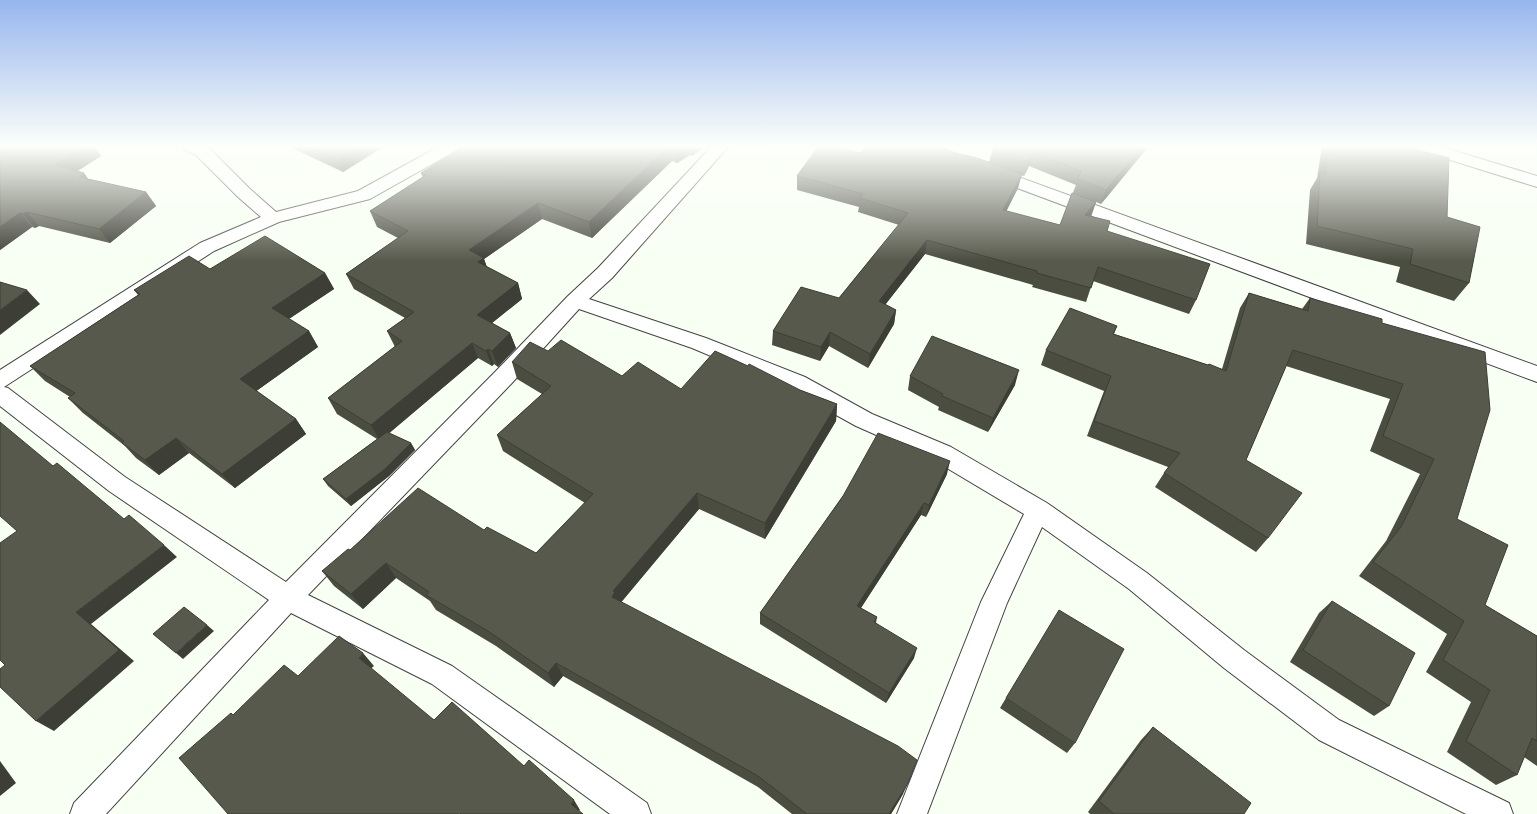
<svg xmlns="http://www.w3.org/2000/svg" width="1537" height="814" font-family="'Noto Serif',serif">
<rect width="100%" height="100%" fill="#f8fff3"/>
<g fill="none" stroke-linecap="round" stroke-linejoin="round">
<!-- minor casing -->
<g stroke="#434343" stroke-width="2">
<g id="minor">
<polygon points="183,147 208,147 250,189 276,212 358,191 438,147 459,147 457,150 370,199 279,222 214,251 4,387 8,388 125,477 286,582 495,372 568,296 598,268 711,147 728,147 612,278 589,299 706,338 805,377 872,414 951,447 1047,503 1147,573 1244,650 1339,720 1509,803 1513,814 1466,814 1319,740 1224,668 1129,589 1042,527 1007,603 927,814 897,814 981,602 1024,514 935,461 856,426 789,389 692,348 579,309 511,384 308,595 452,666 647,803 651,814 610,814 432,684 291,613 106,814 70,814 74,803 269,600 109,491 0,406 0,370 200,243 261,217 238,197 196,155 185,150"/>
<polygon points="1416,147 1442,147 1537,176 1537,187 1418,150"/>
<polygon points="991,167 1537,366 1537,382 985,176 983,172 985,168"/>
</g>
</g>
<!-- minor -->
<use href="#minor" fill="#fff" fill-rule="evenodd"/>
</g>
<!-- wall -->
<g fill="#4b4d41" fill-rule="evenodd">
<polygon points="0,147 95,147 101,156 77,171 84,173 88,179 146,192 156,206 110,243 39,226 35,228 32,227 0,250"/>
<polygon points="290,147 383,147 343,172"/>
<polygon points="463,147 704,147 692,156 690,155 677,163 672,161 592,238 542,219 484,259 487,267 518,283 522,299 492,323 510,333 516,348 498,367 494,364 492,366 478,358 389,433 411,443 415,450 389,476 351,506 328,486 323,479 377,439 337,414 328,398 395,347 387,331 405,318 354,289 346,274 398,238 377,227 370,211 423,178 421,173"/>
<path d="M1148 147 1101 204 1096 202 1091 217 1107 231 1196 300 1189 314 1093 281 1086 302 1032 287 1033 285 925 254 885 305 896 310 894 324 868 368 829 346 820 361 772 345 773 331 839 298 899 225 858 212 859 207 797 190V176L860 153 953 152 989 162 993 149ZM1029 166 1076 185 1060 225 1006 211 1018 188 1021 175 1024 176Z"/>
<polygon points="1322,147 1406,147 1447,217 1469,283 1454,301 1396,282 1400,267 1306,244 1310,190 1317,178"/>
<polygon points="210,269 325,273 334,289 289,319 309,331 318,347 256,391 296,419 306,434 235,488 189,453 159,475 136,458 125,446 83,413 68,398 70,397 45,381 30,366 138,295 134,290"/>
<polygon points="1249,293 1302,309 1310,298 1382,323 1457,519 1485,605 1537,636 1537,766 1524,757 1517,775 1496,785 1447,752 1471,702 1426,672 1447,634 1359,576 1386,541 1420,474 1370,451 1390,399 1286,366 1246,460 1268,538 1256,552 1155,487 1164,473 1168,467 1087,436 1104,391 1041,365 1046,350 1117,326 1114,334 1208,365 1222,369 1240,308"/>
<polygon points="548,351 622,376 681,389 800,390 837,404 836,421 765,539 699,509 621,602 903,794 891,814 792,814 758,787 563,676 554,687 496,646 436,610 430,601 396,578 363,609 334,586 322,571 350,550 484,530 536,553 585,503 503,451 497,435 542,394 517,379 512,362"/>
<polygon points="910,376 1015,385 988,432 938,410 939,407 908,390"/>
<polygon points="947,474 926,517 921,515 861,608 877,617 876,623 914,658 886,703 760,624 760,613 843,496"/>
<polygon points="1332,601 1389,706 1374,716 1290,662 1319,613"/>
<polygon points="1006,698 1075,743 1067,753 1000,708"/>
<polygon points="1153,727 1244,814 1090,814 1088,812 1141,740"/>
</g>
<!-- shaded-wall -->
<g fill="#3d3e35">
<polygon points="83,147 95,147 101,156 65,179 55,165"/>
<polygon points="357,147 383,147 343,172 337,160"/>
<polygon points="668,147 671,147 672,161 592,238 589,222"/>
<polygon points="676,147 689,147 690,155 677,163"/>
<polygon points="691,147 704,147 692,156"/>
<polygon points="1141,147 1148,147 1101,204 1106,190"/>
<polygon points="1033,152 1029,166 1024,176 1028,161"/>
<polygon points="84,173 94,188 79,177"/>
<polygon points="1022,174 1018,188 1000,224 1003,210"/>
<polygon points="146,192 156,206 110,243 99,229"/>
<polygon points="1096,202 1091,216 1080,229 1085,215"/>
<polygon points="538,203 542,219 484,259 489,274 483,278 469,250"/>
<polygon points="27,212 39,226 35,228 23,214"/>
<polygon points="20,213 32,227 0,250 0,227"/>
<polygon points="927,240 925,254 877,315 879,301"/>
<polygon points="325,273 334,289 281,324 272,308"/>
<polygon points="518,283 522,299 482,331 477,315"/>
<polygon points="27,290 40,304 0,335 0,310"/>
<polygon points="896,310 894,324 868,368 870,354"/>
<polygon points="309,331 318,347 251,395 240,379"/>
<polygon points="830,332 829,346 820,361 821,347"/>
<polygon points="510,333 516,348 498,367 492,351"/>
<polygon points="472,343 478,358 380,441 371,425"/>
<polygon points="488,349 494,364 492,366 486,351"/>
<polygon points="1019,370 1015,385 988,432 993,418"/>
<polygon points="837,404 836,421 765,539 765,523"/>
<polygon points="296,419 306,434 235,488 222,474"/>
<polygon points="176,438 189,453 159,475 145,460"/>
<polygon points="411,443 415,450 389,476 351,506 346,499"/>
<polygon points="950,461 947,474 926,517 929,505"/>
<polygon points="697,493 699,509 619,605 612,597 613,591"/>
<polygon points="924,503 921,515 855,617 857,606"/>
<polygon points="164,545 177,557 91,624 134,661 54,731 36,721 76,612"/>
<polygon points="386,563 396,578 363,609 351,594"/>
<polygon points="207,625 214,631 183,659 176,653"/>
<polygon points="917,648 914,658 886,703 889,693"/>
<polygon points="363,653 374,666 369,670 359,658"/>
<polygon points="556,663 563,676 554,687 548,673"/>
<polygon points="0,761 16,783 0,796"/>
<polygon points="908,783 903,794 891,814 889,814"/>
<polygon points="574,800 580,810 577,813 571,804"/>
</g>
<!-- building -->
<g fill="#57594c" stroke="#3d3e35">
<polygon points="0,147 83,147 55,165 84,173 79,177 146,192 99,229 27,212 23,214 20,213 0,227"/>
<polygon points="310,147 357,147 337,160"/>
<polygon points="463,147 668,147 589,222 538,203 469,250 484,258 478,262 518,283 477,315 510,333 492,351 488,349 486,351 472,343 371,425 328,398 402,341 387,331 414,312 346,274 408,231 370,211 426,175 421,173"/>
<polygon points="818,147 838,147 860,153 865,147 942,147 953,152 977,158 1022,174 1003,210 1060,225 1072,193 1096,202 1085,215 1110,221 1107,231 1210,264 1196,300 1098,267 1091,288 1037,273 1037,271 927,240 879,301 896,310 870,354 830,332 821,347 773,331 801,287 839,298 908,213 860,198 863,194 797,176"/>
<polygon points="994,147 1141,147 1106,190 1078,179 1081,171 1033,152 1028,161 993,149"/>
<polygon points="1329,147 1406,147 1449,158 1447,217 1480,227 1469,283 1410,264 1413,249 1317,226 1320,173 1325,174"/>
<polygon points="265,236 325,273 272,308 309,331 240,379 296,419 222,474 176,438 145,460 122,443 124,441 68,398 75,393 30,366 140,294 134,290 189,256 210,269"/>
<polygon points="0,282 27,290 0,310"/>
<polygon points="1249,293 1308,311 1310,298 1382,319 1382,323 1485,352 1490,410 1457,519 1508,545 1485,605 1537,636 1537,741 1532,738 1517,775 1466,741 1490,690 1443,660 1464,621 1373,562 1401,527 1434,459 1383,436 1403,384 1293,350 1246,460 1302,493 1268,538 1164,473 1180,453 1094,421 1111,376 1046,350 1070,308 1117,326 1113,334 1208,365 1209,364 1226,371"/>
<polygon points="932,336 1019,370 993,418 942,396 943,394 910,376"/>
<polygon points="561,340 622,376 638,362 681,389 715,351 748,366 749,364 800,390 837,404 765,523 697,493 613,591 615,592 612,597 898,746 917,760 908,783 889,814 807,814 758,776 556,663 548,673 488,631 426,595 429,592 386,563 351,594 322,571 348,549 350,550 418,488 484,530 487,527 536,553 593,494 497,435 551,386 512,362 530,342 548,351"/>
<polygon points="0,422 53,466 57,463 124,519 129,515 164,545 76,612 119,650 36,721 0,687 0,669 5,665 0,660 0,543 17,531 0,516"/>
<polygon points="387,432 411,443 385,469 346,499 323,479"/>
<polygon points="878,433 950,461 929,505 924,503 857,606 877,617 874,622 917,648 889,693 760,613 843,496"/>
<polygon points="1332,601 1415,653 1389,706 1303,650"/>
<polygon points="184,607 207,625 176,653 153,634"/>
<polygon points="1059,610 1124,649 1075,743 1006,698"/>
<polygon points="339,636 363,653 359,658 434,720 452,702 524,766 529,760 574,800 571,804 583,814 461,814 460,813 458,814 228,814 179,758 231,713 233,715 284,665 298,676"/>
<polygon points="1153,727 1251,803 1244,814 1114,814 1099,801"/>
</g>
<!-- sky -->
<linearGradient id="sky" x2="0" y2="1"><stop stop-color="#97b5ee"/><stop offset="0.56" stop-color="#fcfffa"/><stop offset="1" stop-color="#fcfffa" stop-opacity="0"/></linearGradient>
<rect width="1537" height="261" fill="url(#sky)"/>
</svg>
